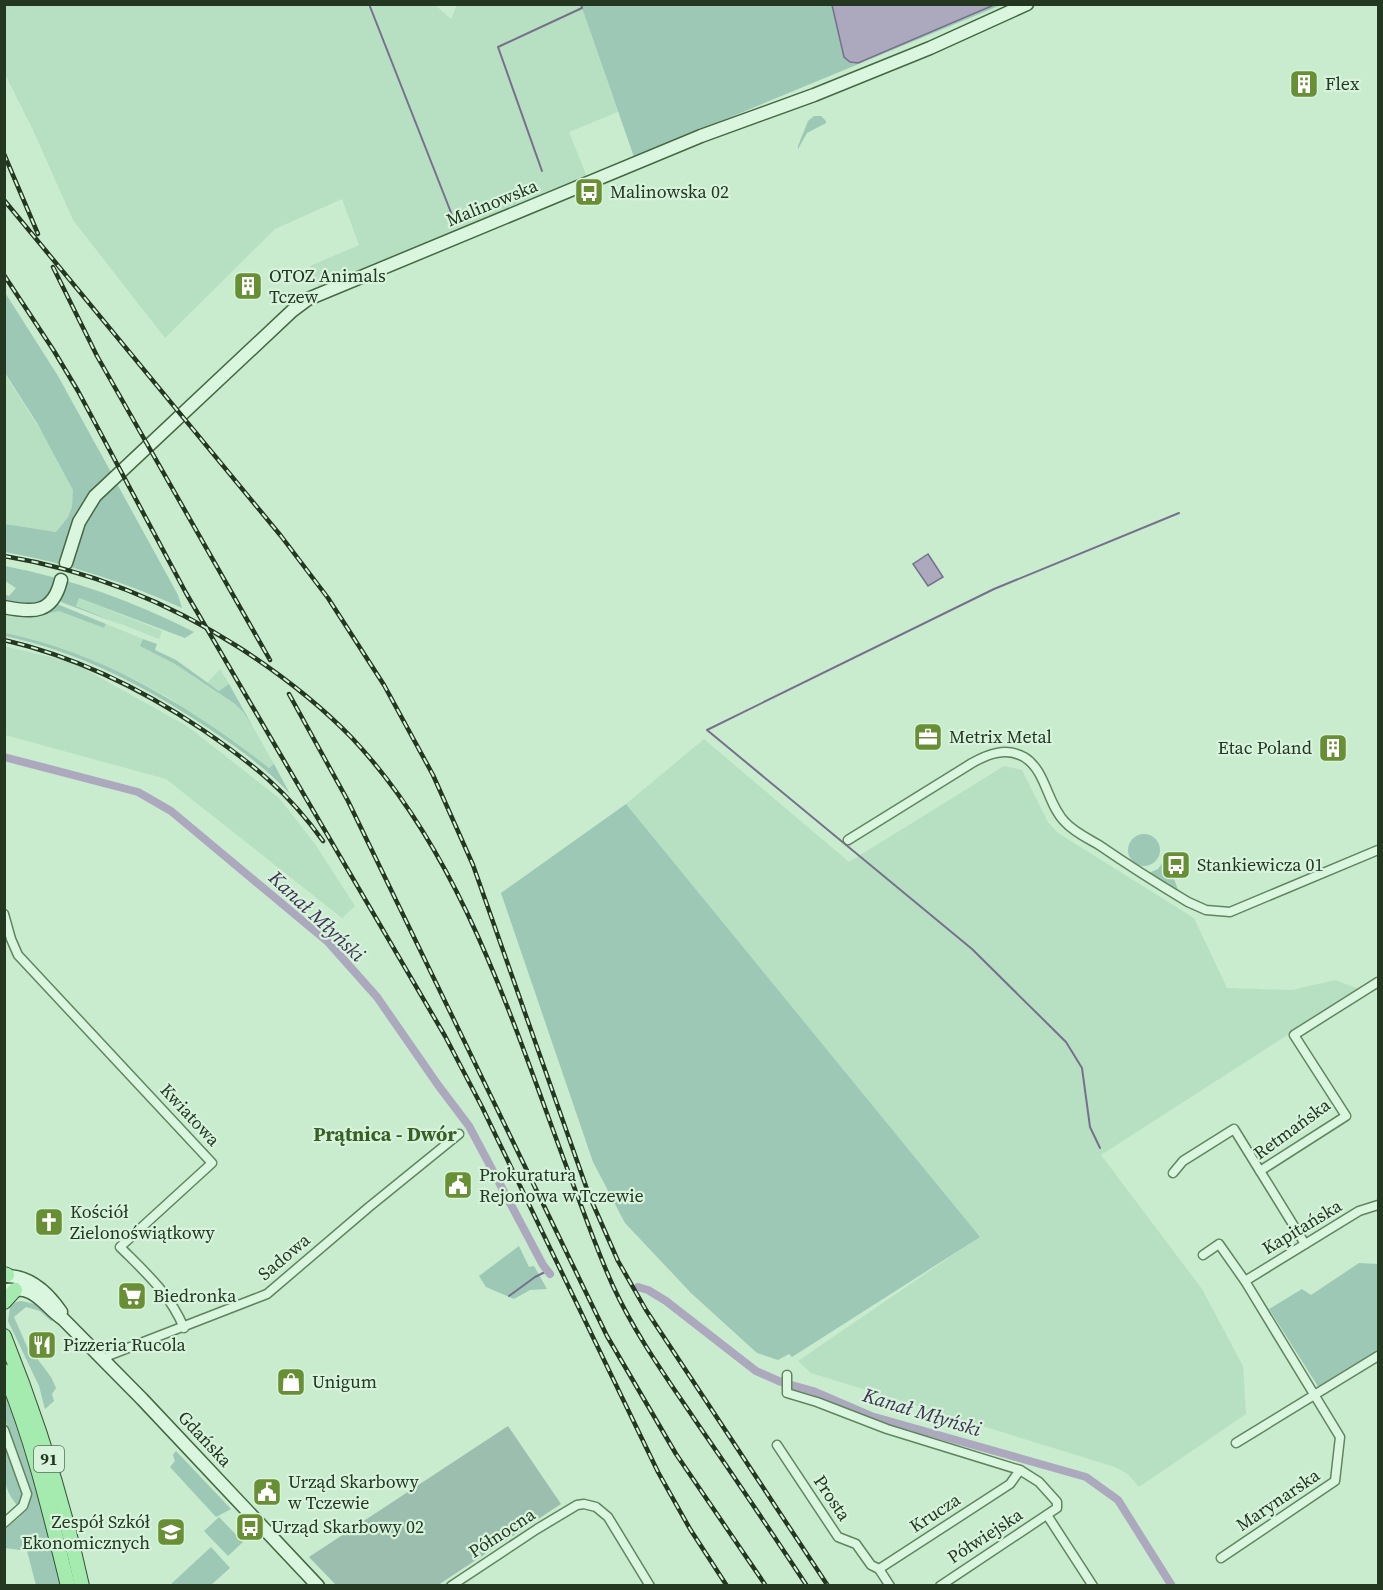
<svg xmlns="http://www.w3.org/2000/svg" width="1383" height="1590" font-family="'Source Serif 4',serif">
<rect width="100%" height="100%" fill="#c9ebce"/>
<!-- farmland -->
<g fill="#b7e0c2">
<polygon points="434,4 451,19 457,5 581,5 618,112 569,132 587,177 319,287 310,266 359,245 342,199 275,229 165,338 73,220 33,130 5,74 5,5"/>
<polygon points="4,373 43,434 72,486 74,495 72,507 68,517 56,532 5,524"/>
<polygon points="79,598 162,631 159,639 76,606"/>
<polygon points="59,611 104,628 106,624 143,639 141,646 175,664 239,707 253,727 274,764 269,768 171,699 134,679 66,650 5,633 4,615 31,618"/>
<polygon points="4,646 72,662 187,726 279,798 315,844 355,906 342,918 166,779 5,735"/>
<polygon points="220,669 229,684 220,691 207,683"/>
<polygon points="704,739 849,862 1004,766 1022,770 1048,822 1058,833 1194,918 1227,988 1292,990 1335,980 1359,989 1101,1155 1202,1289 1243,1366 1246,1414 1139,1487 1128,1474 1115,1467 811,1373 798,1361 979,1237 626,804"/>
</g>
<!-- green -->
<g fill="#9dc8b5">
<polygon points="581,5 1001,5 634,157"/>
<polygon points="814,116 821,116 826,121 826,123 807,133 798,149 798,146 808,121"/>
<path d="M4 291 58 376 112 474 85 521 101 498 116 482 178 595 182 608C124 582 67 563 5 552V524L56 532 68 517 72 507 73 490 37 423 5 373Z"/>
<path d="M5 566C72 579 133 601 194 632L185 638 79 598 76 606 122 625 61 602 59 600 64 592 66 582 48 598 35 606 5 603 4 594 9 596 16 588 5 581Z"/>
<path d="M57 604 106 624 104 628 59 611 31 618 5 615V613C25 618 41 620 57 604Z"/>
<path d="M5 633C103 653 191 707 269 768L274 764 290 794C266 768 238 748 208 728 145 686 79 652 5 636Z"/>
<polygon points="143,639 157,644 155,650 176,660 219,691 229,684 253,727 243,712 235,704 175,664 140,646"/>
<polygon points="626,804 980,1237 792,1357 789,1354 778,1360 757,1353 691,1293 625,1223 593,1162 501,893"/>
<circle cx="1144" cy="850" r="16"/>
<polygon points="1165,859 1167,859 1179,893 1149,873 1158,869"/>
<polygon points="519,1246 529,1267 534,1266 547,1289 530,1290 514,1299 486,1287 479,1276"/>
<polygon points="1359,1263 1378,1264 1378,1353 1319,1388 1269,1309 1302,1289 1311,1295"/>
<polygon points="21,1301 35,1304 54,1320 51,1321 40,1311 26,1307 14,1317 32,1358 36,1357 51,1377 56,1388 52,1394 54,1401 45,1409 39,1386 8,1321 10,1307 16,1302"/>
<path d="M4 1386 21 1433 63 1585H36L27 1551 5 1548V1529C15 1521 28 1512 30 1497L5 1419Z"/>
<path d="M5 1442 22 1494 23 1500 18 1506C0 1487 5 1468 5 1442Z"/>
<polygon points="176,1451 231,1509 216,1517 170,1467 175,1461 173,1455"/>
<polygon points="219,1517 243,1542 228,1556 204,1531"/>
<polygon points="211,1547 230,1568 211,1585 170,1585"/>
</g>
<!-- cemetery -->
<polygon fill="#9cbeaf" points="508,1426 561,1504 438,1585 336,1585 309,1557"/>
<!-- water -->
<g fill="#aca9bf" stroke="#76708d" stroke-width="1.5">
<polygon points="832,5 993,4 994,5 858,63 850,62 844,57"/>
<polygon points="928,554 943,577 928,586 913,564"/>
</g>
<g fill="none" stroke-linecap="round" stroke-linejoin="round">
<!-- stream -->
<g stroke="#76708d" stroke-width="2">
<polyline points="369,4 452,215"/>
<polyline points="542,171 498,47 582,8 581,4"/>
<polyline points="1100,1148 1090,1127 1082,1068 1066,1042 972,949 707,730 994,589 1179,513"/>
<polyline points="509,1296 535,1277 547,1271"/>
</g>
<!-- canal -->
<g stroke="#aca9bf" stroke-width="8">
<polyline points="4,757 138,792 171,811 328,942 377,997 438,1085 469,1126 543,1265 550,1274"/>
<polyline points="638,1287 648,1290 666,1301 756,1371 781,1382 813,1391 871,1416 1086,1477 1118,1500 1172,1586"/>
</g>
<!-- street casing -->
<g stroke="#60865f" stroke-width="11">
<g id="street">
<path d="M848 840 972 763C988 754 1006 747 1024 757 1046 770 1047 804 1065 822 1074 832 1087 838 1099 845 1128 865 1158 884 1188 902L1206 910 1230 912 1378 850"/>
<path d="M4 914 11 939 18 955 212 1163 120 1247C146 1273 170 1294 184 1328"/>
<polyline points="1173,1173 1183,1161 1234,1129 1260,1171"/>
<polyline points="1305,1244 1260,1171 1346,1116 1294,1035 1378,982"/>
<polyline points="1203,1255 1219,1244 1245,1281 1340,1437 1335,1481 1221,1558"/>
<polyline points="1245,1281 1359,1211 1378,1205"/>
<polyline points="104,1361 110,1355 267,1294 369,1207 459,1134"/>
<polyline points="787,1375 787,1390"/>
<polyline points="787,1393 817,1402 887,1429 1020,1470 1010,1484 879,1569"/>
<polyline points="4,1430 27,1494 23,1506 4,1523"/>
<polyline points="1236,1443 1378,1356"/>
<polyline points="777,1445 838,1537 856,1544 871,1565 879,1569 890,1586"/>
<polyline points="1047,1515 1093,1586"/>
<polyline points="451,1586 537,1529 577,1505 584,1504 596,1507 608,1517 650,1586"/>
<polyline points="940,1586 1057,1508 1057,1502 1039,1482 1020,1470"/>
</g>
</g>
<!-- secondary casing -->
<g stroke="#446842" stroke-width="15">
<g id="secondary">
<polyline points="66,563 79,522 95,496 292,311 308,299 701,136 814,95 930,48 1027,4"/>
<path d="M4 607C33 613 53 614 61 580"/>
<path d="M4 1276C29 1275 48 1293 61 1312"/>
<path d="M4 1290C11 1290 18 1289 24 1290 40 1294 50 1311 63 1319L142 1399 318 1586"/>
</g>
</g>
<!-- primary casing -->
<g stroke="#365433" stroke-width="16">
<g id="primary">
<polyline points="4,1274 7,1275"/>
<polyline points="4,1302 15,1290"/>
<path d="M4 1336C37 1418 63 1500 82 1586"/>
<path d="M4 1371C33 1440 50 1513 68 1586"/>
</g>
</g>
<!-- street -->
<use href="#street" stroke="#dbf6df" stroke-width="8"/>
<!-- secondary -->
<use href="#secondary" stroke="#dbf6df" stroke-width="12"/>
<!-- primary -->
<use href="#primary" stroke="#a5eaae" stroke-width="14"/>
<!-- rail casing -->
<g stroke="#233721" stroke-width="4.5">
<g id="rail">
<polyline points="4,154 38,234"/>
<polyline points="4,200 281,536 328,598 384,685 433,775 473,865 589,1195 618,1261 646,1310 828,1586"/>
<polyline points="53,267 97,356 270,660"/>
<polyline points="4,275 54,351 78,391 186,593 445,1036 482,1107 658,1472 690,1529 727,1586"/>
<path d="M4 556C88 570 168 602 240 648 280 674 318 703 352 738 466 859 515 1031 573 1184 586 1218 598 1253 613 1286 635 1334 666 1377 695 1420 733 1475 770 1530 807 1586"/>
<path d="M4 640C77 657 142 689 203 730 253 764 288 792 323 841"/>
<polyline points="289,694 348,801 607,1336 676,1454 766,1586"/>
</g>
</g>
<!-- rail -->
<use href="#rail" stroke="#d8f3dc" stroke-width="2" stroke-dasharray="7" stroke-linecap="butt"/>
</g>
<!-- icons -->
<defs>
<g id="building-square" transform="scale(1.5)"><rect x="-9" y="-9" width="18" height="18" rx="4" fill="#688f34" stroke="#d8f3dc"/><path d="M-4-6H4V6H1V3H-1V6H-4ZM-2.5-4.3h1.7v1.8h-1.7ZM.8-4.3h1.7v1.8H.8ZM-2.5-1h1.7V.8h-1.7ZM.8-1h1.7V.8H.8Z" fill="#fff"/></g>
<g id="bus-square" transform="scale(1.5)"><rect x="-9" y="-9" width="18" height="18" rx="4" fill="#688f34" stroke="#d8f3dc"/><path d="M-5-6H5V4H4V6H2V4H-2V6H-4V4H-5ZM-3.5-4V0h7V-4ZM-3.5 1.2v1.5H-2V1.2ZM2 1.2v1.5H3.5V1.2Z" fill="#fff"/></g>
<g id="office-square" transform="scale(1.5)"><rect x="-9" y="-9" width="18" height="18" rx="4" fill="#688f34" stroke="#d8f3dc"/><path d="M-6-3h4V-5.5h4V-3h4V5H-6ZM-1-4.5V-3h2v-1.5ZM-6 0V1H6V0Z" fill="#fff"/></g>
<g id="civic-square" transform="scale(1.5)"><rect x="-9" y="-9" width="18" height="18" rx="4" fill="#688f34" stroke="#d8f3dc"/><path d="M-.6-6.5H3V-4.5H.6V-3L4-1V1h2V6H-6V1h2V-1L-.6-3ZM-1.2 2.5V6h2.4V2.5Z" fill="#fff"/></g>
<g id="church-square" transform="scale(1.5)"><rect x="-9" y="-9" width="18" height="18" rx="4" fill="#688f34" stroke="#d8f3dc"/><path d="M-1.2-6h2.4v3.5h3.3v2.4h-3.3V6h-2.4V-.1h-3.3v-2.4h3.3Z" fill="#fff"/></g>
<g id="supermarket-square" transform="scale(1.5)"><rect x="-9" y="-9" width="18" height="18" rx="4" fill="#688f34" stroke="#d8f3dc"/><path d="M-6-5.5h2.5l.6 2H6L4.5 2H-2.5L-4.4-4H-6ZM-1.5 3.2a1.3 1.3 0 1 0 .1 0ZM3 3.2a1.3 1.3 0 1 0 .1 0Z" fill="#fff"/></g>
<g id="restaurant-square" transform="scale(1.5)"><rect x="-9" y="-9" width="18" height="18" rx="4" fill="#688f34" stroke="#d8f3dc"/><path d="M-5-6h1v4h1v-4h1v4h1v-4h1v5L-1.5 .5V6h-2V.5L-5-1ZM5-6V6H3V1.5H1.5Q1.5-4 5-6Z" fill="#fff"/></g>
<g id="shop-square" transform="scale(1.5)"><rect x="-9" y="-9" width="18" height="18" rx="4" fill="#688f34" stroke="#d8f3dc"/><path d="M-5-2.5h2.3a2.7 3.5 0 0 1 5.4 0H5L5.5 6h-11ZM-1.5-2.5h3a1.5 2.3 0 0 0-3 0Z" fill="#fff"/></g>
<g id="school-square" transform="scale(1.5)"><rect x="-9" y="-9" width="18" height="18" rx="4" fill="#688f34" stroke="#d8f3dc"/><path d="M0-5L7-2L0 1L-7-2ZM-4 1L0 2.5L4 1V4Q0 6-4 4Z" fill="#fff"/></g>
</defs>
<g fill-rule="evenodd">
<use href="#building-square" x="1304" y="84"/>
<use href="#bus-square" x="589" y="192"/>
<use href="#building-square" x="248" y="286"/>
<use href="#office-square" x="928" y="737"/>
<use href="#building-square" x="1333" y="748"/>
<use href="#bus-square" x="1176" y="865"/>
<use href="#civic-square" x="458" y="1185"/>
<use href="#church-square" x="49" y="1222"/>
<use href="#supermarket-square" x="132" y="1296"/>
<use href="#restaurant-square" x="42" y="1345"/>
<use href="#shop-square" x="291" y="1382"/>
<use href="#civic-square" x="267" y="1492"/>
<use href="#bus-square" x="250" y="1527"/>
<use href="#school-square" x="171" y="1532"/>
</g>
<g text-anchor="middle" stroke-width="4.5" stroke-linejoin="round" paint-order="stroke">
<!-- shield labels -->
<rect fill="#d8f3dc" stroke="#596f59" stroke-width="1.5" x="34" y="1446" width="30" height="26" rx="4.5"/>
<g font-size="16" font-weight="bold" fill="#233721">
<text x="49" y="1465">91</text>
</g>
<!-- poi labels -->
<g font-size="18" fill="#233721" stroke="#d8f3dc" text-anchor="start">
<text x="1325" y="90">Flex</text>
<text x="610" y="198">Malinowska 02</text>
<text x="269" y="282">OTOZ Animals<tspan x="269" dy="21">Tczew</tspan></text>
<text x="949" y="743">Metrix Metal</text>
<text x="1312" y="754" text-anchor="end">Etac Poland</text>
<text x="1197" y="871">Stankiewicza 01</text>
<text x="479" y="1181">Prokuratura<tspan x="479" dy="21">Rejonowa w Tczewie</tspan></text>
<text x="70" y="1218">Kościół<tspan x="70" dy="21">Zielonoświątkowy</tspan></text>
<text x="153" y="1302">Biedronka</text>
<text x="63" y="1351">Pizzeria Rucola</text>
<text x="312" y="1388">Unigum</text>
<text x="288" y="1488">Urząd Skarbowy<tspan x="288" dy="21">w Tczewie</tspan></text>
<text x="150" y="1528" text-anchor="end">Zespół Szkół<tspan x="150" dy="21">Ekonomicznych</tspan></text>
<text x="271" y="1533">Urząd Skarbowy 02</text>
</g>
<!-- street labels -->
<g font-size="18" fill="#233721" stroke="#d8f3dc">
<text transform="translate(492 203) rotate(-22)" y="6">Malinowska</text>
<text transform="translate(190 1115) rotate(47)" y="6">Kwiatowa</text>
<text transform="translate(1292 1129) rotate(-36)" y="6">Retmańska</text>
<text transform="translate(1302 1227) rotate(-31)" y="6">Kapitańska</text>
<text transform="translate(284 1257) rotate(-40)" y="6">Sadowa</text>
<text transform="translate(205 1439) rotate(47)" y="6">Gdańska</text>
<text transform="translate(832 1498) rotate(56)" y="6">Prosta</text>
<text transform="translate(1278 1500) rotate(-34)" y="6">Marynarska</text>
<text transform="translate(935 1513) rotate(-33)" y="6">Krucza</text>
<text transform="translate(502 1533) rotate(-33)" y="6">Północna</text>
<text transform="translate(985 1536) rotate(-33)" y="6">Półwiejska</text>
</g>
<!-- water labels -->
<g font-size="20" font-style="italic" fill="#403256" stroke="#d8f3dc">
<text transform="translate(317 916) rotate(43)" y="7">Kanał Młyński</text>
<text transform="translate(922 1412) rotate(17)" y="7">Kanał Młyński</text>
</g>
<!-- neighbourhood labels -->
<g font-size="20" font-weight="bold" fill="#396024" stroke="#d8f3dc">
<text x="385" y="1141">Prątnica - Dwór</text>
</g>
</g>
<!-- border -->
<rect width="1383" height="1590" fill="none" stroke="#233721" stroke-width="12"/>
</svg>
